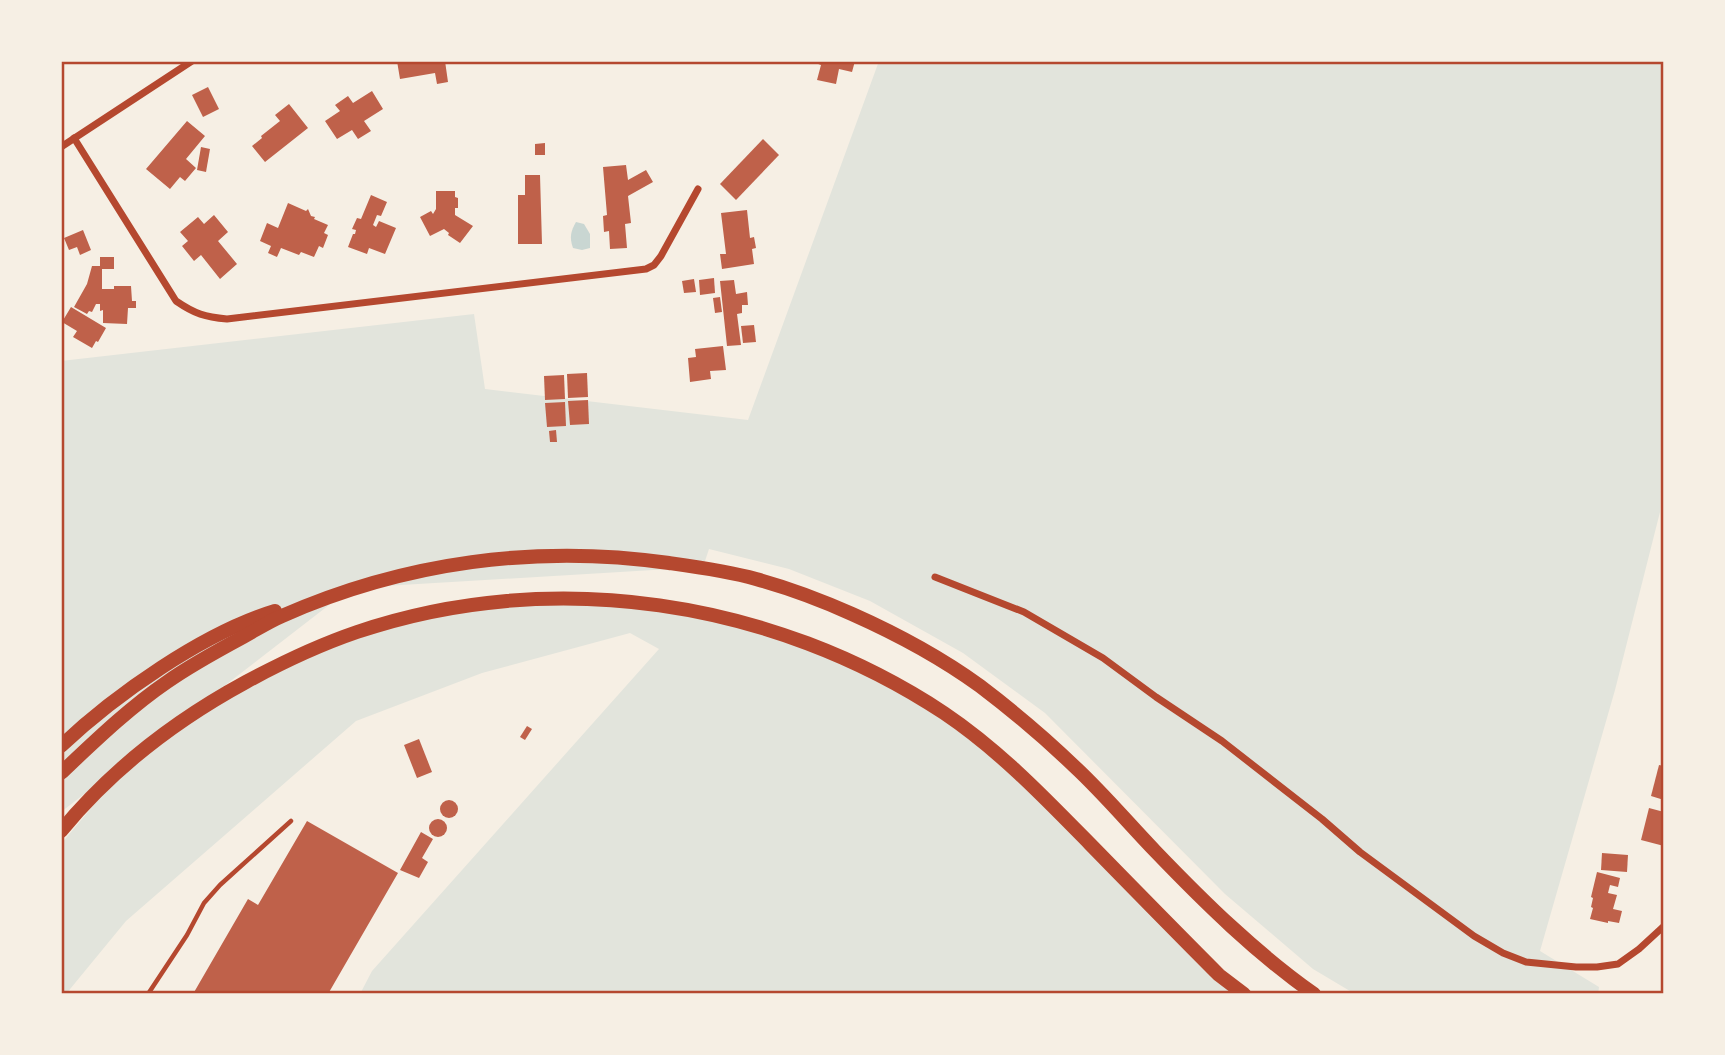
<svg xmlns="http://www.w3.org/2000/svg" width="1725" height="1055" font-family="'Zilla Slab',serif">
<rect width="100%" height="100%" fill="#f6efe4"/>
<!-- green -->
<g fill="#e2e4dc">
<polygon points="879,61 1664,61 1664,386 1661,397 1660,512 1615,690 1540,951 1599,987 1598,994 1355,994 1313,969 1225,894 1045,713 963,653 870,601 789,569 709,549 703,567 351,588 61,812 61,361 474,314 485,389 748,420"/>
<polygon points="543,601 683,610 815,648 893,686 989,749 1240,994 360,994 372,971 659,649 630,633 482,673 356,721 126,921 66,994 61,994 61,844 124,769 181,726 287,663 426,615"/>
</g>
<!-- water -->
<path fill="#c9d6d2" d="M576 222 584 224 590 234V248L582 250 573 248C569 237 571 231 576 222Z"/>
<!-- building -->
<g fill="#bf614a">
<polygon points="397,61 445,61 448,82 437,84 435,73 400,79"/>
<polygon points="810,61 855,61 852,72 839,69 836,84 817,80 821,65"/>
<polygon points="208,87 219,109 203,117 192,95"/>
<polygon points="372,91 383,109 364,121 371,131 358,139 352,130 337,139 325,121 340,111 335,105 348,96 353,103"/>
<polygon points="289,104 308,128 265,162 252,146 262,138 261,136 280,121 275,115"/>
<polygon points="187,121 205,136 186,159 196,168 185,181 180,177 170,189 146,169"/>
<polygon points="763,139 779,155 736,200 720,184"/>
<polygon points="545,143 545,155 535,155 535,144"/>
<polygon points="201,147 210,149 206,172 197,170"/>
<polygon points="626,165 628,180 646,170 653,182 628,196 631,223 625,224 627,248 610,249 609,231 604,232 603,216 607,215 603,167"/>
<polygon points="525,175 540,175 542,244 518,244 518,195 525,195"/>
<polygon points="436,191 455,191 455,197 458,198 458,208 455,208 455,215 473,226 460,243 448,235 449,233 444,229 430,236 420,217 431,211 433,214 436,209"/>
<polygon points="371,195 387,202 381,216 377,215 373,225 376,227 379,221 396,228 385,254 369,248 367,254 348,247 353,234 355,234 356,230 352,229 357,218 361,219"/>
<polygon points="288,203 306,211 308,209 311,216 315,217 314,219 328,225 324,233 328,235 323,248 319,246 314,257 301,252 299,255 281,248 277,257 268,253 271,246 260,241 267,223 278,228"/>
<polygon points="747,210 750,238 754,237 756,248 752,249 754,264 722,269 720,254 726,254 721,213"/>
<polygon points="214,215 228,232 218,241 237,264 220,279 201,255 194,261 182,246 188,241 180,232 198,217 204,224"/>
<polygon points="83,230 91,250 80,255 77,247 69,250 64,238"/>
<polygon points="100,257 114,257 114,269 102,269 102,289 114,289 114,286 131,286 132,301 136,301 136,308 128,308 127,324 103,323 103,310 100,311 100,304 96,304 92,312 89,311 87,314 74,307 87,284 92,266 100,266"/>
<polygon points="714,278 715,293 700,295 699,280"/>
<polygon points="694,279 696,292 684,293 682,281"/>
<polygon points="734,280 736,294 747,292 748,305 742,305 742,313 737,314 741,345 727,346 720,281"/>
<polygon points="720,297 722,312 715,313 713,298"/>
<polygon points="71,307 106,328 98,342 96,341 92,348 73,337 77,331 62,322"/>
<polygon points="754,325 756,342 743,343 741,326"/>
<polygon points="723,346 726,370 710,371 711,379 690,382 688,358 696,357 695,349"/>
<polygon points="587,373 588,397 568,398 567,374"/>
<polygon points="564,375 565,399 545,400 544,376"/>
<polygon points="588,400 589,424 570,425 568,401"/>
<polygon points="565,402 566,426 547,427 545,403"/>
<polygon points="556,430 557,442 550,442 549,431"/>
<polygon points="527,726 532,729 525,740 520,737"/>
<polygon points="419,739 432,772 417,778 404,745"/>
<polygon points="1659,765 1664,766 1664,800 1651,796"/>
<circle cx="449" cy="809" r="9"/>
<polygon points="1649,808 1664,812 1664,846 1641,840"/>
<circle cx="438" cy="828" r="9"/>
<polygon points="307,821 398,873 328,994 193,994 248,899 258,905"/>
<polygon points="421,832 433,839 422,858 428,862 419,878 400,870"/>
<polygon points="1602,853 1628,855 1627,872 1601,870"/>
<polygon points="1597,872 1620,878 1618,887 1610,885 1608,893 1617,895 1613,909 1622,911 1619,923 1608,921 1608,923 1590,919 1593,908 1591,907 1593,898 1591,897"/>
</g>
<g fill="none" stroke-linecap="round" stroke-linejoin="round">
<!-- service -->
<polyline stroke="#b5482f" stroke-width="4.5" points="148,994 187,935 204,903 220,885 291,821"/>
<!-- minor -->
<g stroke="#b5482f" stroke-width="7">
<path d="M74 138 176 301C195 314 205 317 227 319L646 269 654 265 661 256 698 189"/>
<polyline points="61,147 192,61"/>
<polyline points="935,577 1024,612 1103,658 1156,697 1222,741 1322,819 1360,852 1474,936 1503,953 1526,962 1576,967 1597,967 1618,964 1639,949 1664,926"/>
</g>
<!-- motorway -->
<g stroke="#b5482f" stroke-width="14">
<path d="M61 746C115 695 203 633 275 611"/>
<path d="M61 773C95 741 129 708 167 682 191 665 217 651 243 637 256 630 268 622 282 616 404 562 537 544 669 563 698 567 728 571 756 579 789 588 821 600 852 614 897 634 940 657 980 686 1013 711 1045 738 1075 767 1104 794 1129 824 1156 852 1205 903 1256 953 1314 994"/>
<path d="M61 831C112 769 176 720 246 682 281 663 319 645 357 632 552 566 773 600 944 713 999 750 1044 797 1090 844 1133 888 1176 932 1219 975L1244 994"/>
</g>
</g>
<!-- border -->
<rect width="1725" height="1055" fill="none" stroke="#f6efe4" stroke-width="126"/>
<rect x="63" y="63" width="1599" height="929" fill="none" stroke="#b5482f" stroke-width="2.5"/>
</svg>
